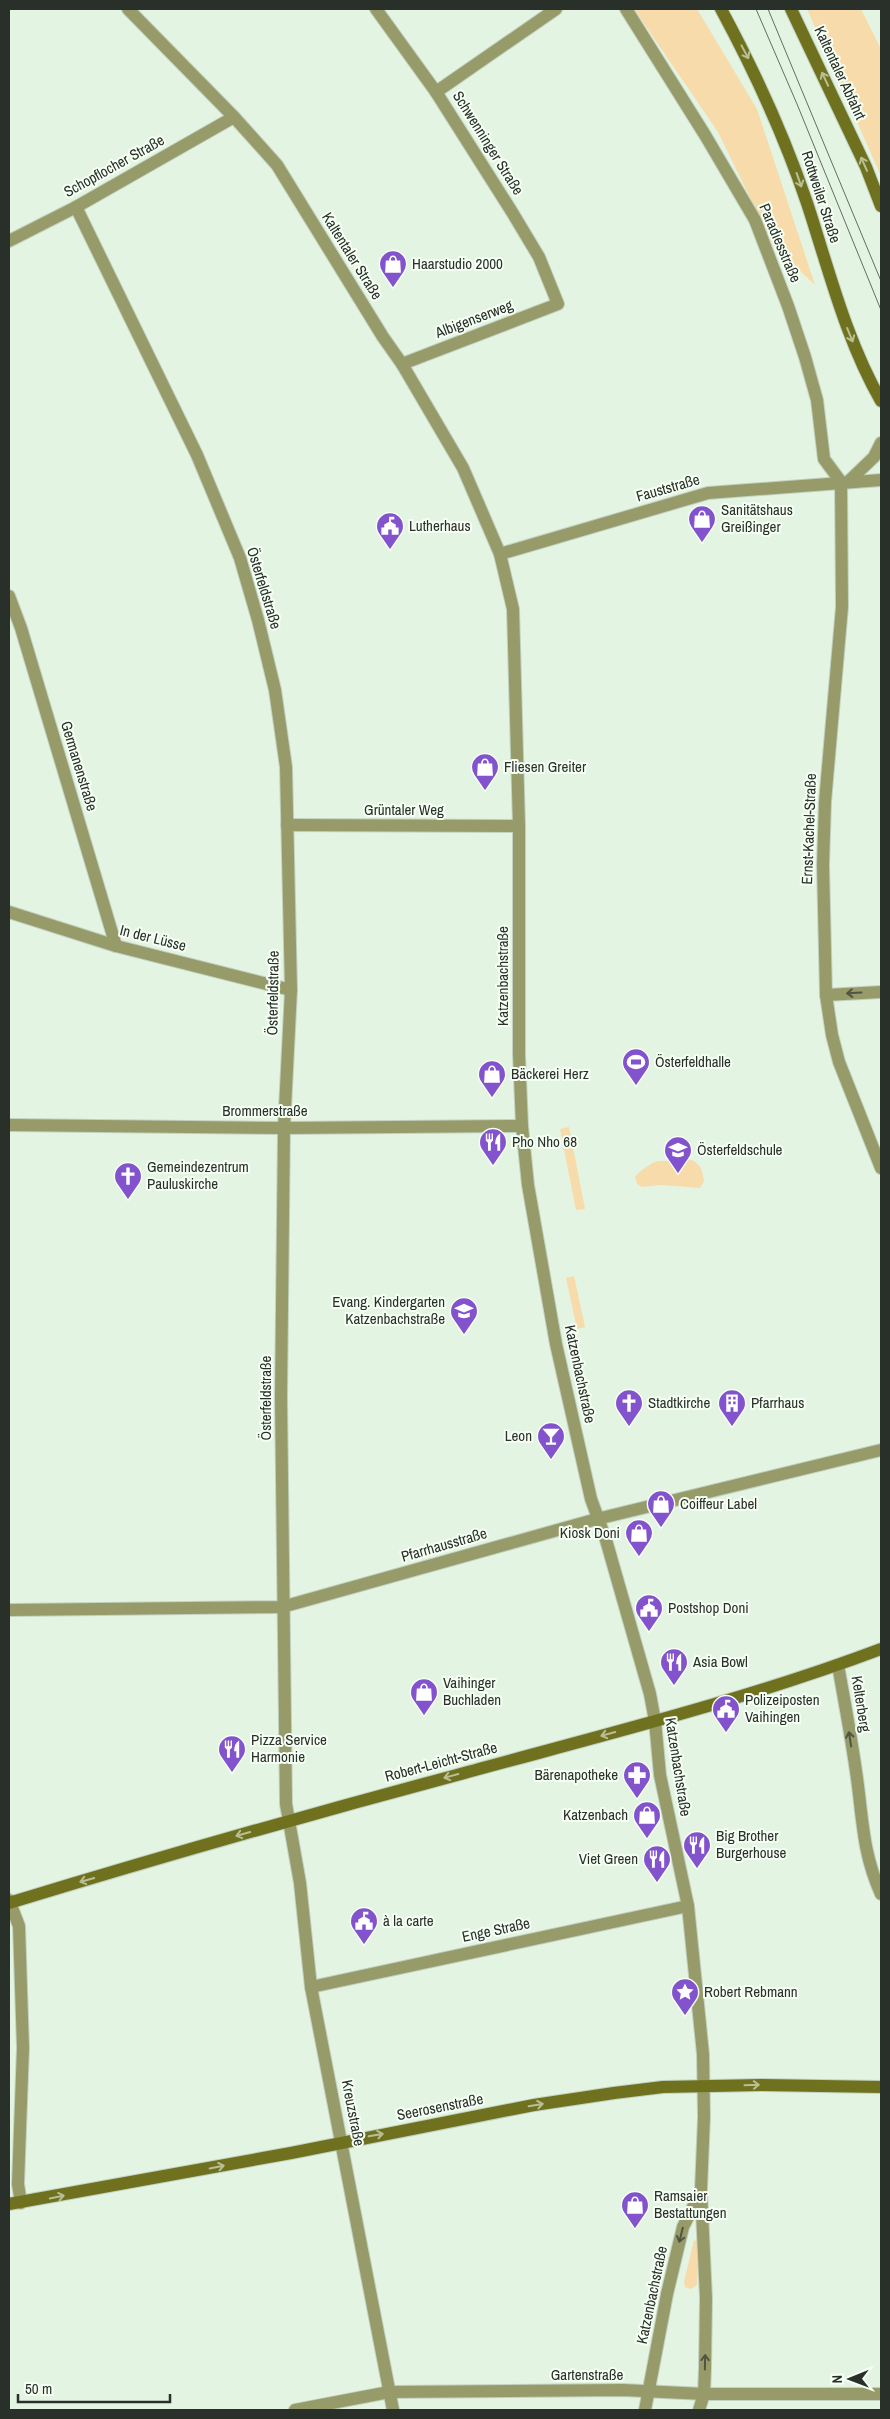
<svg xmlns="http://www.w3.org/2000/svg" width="890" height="2419" font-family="'Archivo Narrow',sans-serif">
<rect width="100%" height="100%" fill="#e4f4e2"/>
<!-- green -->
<g fill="#f7dbab">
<polygon points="634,9 697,9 757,109 815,285 773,245 718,132"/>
<polygon points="807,9 861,9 881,49 881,176"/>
<polygon points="569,1127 585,1209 576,1210 560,1129"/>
<path d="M679 1158C696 1159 702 1164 704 1181L700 1188 661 1185 642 1187 637 1184 635 1177C640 1171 651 1162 659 1161 667 1161 670 1162 679 1158Z"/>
<polygon points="574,1276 585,1327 577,1329 566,1278"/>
<polygon points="694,2240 698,2242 697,2285 691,2289 685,2287 684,2282"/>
</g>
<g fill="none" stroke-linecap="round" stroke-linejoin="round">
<!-- street casing -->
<g stroke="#c2d1c1" stroke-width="14">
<g id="street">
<polyline points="128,9 234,117 277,165 383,337 402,364 463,468 500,554 513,609 519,826 519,1054 522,1126 528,1185 556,1344 591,1499 606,1540 650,1694 655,1721 660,1775 688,1906 703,2054 704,2117 701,2190 706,2298 705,2368 704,2394 699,2410"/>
<polyline points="376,9 436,92 512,212 539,257 558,304 402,364"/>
<polyline points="626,9 705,135 755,220 788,306 805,357 817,400 824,459 841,482"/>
<polyline points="436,92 556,9"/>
<polyline points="76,207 197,455 240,558 258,620 275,690 286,767 291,990 284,1128 281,1397 286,1804 300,1883 311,1987 393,2410"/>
<polyline points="9,241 76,207 234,117"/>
<polyline points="849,481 874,457 881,443"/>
<polyline points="841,482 842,607 825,802 823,865 826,995 832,1035 839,1062 881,1168"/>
<polyline points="500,554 708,493 881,480"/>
<polyline points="9,596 21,628 116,946"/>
<polyline points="287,825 519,826"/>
<polyline points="9,912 116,946 291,990"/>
<polyline points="826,995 881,992"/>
<polyline points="9,1125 284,1128 522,1126"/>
<polyline points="9,1610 282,1607 597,1519 881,1450"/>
<path d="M838 1665C845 1705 853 1746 858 1786 863 1826 864 1856 881 1894"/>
<polyline points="9,1900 19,1926 23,2048 18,2184 21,2203"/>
<polyline points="311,1987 688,1906"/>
<polyline points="295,2410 389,2392 623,2390 704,2394 881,2394"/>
<polyline points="645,2410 667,2294 683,2227 700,2193"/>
</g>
</g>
<!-- secondary casing -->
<g stroke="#c2d1c1" stroke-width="14">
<g id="secondary">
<path d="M721 9C755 72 784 135 807 203 829 270 846 340 881 401"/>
<polyline points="791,9 866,167 881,206"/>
<path d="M9 1903C157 1858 307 1815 457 1775 599 1736 743 1701 881 1649"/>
<polyline points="9,2204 291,2153 534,2105 614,2093 663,2087 761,2085 881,2087"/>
</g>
</g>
<!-- street -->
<use href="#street" stroke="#979b6a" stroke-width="12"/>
<!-- secondary -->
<use href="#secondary" stroke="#6f711f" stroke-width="12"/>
<!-- tram -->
<g stroke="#636d63" stroke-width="1">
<polyline points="756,9 797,104 881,310"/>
<polyline points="768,9 881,281"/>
</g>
</g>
<!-- one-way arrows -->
<defs><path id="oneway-shaft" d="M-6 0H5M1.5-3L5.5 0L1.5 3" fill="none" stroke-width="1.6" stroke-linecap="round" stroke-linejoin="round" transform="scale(1.25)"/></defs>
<g stroke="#b9bf94">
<use href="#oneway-shaft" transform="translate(745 52) rotate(62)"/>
<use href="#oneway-shaft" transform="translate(825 79) rotate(-115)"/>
<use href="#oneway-shaft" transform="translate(864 164) rotate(-114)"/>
<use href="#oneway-shaft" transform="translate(799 180) rotate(71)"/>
<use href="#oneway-shaft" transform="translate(850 335) rotate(68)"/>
<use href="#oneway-shaft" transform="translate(608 1734) rotate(165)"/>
<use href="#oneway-shaft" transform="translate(451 1776) rotate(165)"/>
<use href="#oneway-shaft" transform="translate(243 1834) rotate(164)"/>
<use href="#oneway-shaft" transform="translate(87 1880) rotate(164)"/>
<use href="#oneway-shaft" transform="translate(752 2085) rotate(-2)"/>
<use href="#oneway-shaft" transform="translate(536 2105) rotate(-10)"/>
<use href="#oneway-shaft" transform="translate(376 2135) rotate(-10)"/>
<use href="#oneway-shaft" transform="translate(217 2167) rotate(-11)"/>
<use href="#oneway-shaft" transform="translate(57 2197) rotate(-11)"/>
</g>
<g stroke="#505540">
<use href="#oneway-shaft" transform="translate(854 993) rotate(177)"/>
<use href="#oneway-shaft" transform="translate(850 1739) rotate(-99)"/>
<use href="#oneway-shaft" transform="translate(681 2235) rotate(104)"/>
<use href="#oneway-shaft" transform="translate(705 2362) rotate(-89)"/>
</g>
<!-- icons -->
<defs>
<g id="shop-pin" transform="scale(1.4375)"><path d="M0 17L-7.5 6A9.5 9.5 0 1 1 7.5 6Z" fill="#8253cc" stroke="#f6fff4"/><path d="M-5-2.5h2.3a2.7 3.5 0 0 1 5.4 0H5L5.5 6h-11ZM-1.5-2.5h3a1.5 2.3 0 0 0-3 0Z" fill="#fff"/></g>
<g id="civic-pin" transform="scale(1.4375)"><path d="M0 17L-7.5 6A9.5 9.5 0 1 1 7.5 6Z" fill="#8253cc" stroke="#f6fff4"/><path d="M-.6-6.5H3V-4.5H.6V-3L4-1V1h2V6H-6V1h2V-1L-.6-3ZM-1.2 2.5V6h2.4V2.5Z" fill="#fff"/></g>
<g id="stadium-pin" transform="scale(1.4375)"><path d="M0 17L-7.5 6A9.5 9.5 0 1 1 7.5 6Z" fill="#8253cc" stroke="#f6fff4"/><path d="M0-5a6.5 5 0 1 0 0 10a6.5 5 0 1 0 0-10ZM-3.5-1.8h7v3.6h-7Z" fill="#fff"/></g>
<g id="restaurant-pin" transform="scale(1.4375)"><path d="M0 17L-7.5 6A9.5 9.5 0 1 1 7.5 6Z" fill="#8253cc" stroke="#f6fff4"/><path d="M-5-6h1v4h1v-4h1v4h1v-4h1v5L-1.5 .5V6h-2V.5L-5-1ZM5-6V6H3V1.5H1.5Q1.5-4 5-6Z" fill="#fff"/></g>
<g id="school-pin" transform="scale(1.4375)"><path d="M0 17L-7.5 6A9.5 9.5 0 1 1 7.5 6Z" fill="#8253cc" stroke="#f6fff4"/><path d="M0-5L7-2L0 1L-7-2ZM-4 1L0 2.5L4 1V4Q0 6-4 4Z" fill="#fff"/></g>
<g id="church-pin" transform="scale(1.4375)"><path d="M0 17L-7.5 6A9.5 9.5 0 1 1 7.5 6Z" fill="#8253cc" stroke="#f6fff4"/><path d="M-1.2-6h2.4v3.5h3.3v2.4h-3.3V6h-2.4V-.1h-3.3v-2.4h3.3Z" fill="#fff"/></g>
<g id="building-pin" transform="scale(1.4375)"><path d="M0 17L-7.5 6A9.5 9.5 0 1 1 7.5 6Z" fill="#8253cc" stroke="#f6fff4"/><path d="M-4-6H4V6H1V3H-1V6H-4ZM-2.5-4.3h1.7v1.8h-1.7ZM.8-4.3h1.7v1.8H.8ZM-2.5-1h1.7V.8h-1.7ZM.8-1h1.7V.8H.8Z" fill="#fff"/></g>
<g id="bar-pin" transform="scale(1.4375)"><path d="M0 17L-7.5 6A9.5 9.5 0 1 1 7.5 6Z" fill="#8253cc" stroke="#f6fff4"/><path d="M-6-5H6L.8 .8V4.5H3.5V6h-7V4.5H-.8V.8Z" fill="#fff"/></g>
<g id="pharmacy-pin" transform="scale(1.4375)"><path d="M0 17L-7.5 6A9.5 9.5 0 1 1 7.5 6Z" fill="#8253cc" stroke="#f6fff4"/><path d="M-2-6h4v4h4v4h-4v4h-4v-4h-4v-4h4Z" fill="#fff"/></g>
<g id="sight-pin" transform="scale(1.4375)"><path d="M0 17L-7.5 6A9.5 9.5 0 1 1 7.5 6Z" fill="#8253cc" stroke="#f6fff4"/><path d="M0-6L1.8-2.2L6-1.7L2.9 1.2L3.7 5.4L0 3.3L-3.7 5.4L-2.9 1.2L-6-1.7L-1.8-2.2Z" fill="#fff"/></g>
</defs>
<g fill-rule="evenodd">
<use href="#shop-pin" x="393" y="264"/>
<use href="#shop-pin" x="702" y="519"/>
<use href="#civic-pin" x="390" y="526"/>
<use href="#shop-pin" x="485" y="767"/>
<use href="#stadium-pin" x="636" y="1062"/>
<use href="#shop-pin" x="492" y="1074"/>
<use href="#restaurant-pin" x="493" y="1142"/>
<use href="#school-pin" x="678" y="1150"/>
<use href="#church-pin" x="128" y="1176"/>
<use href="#school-pin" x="464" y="1311"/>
<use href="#church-pin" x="629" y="1403"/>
<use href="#building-pin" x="732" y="1403"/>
<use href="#bar-pin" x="551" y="1436"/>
<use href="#shop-pin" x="661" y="1504"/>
<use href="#shop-pin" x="639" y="1533"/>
<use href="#civic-pin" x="649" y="1608"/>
<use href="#restaurant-pin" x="674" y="1662"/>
<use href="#shop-pin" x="424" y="1692"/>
<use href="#civic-pin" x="726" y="1709"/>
<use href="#restaurant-pin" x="232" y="1749"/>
<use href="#pharmacy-pin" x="637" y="1775"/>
<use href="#shop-pin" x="647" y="1815"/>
<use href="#restaurant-pin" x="697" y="1845"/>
<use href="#restaurant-pin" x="657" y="1859"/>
<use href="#civic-pin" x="364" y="1921"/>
<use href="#sight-pin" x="685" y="1992"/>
<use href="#shop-pin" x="635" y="2205"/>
</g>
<g text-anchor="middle" stroke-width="4" stroke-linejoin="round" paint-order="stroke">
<!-- street labels -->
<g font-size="15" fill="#292f29" stroke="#f6fff4">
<text transform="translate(840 73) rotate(65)" y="5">Kaltentaler Abfahrt</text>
<text transform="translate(488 143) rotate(58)" y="5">Schwenninger Straße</text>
<text transform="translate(114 166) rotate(-29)" y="5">Schopflocher Straße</text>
<text transform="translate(821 197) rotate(72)" y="5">Rottweiler Straße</text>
<text transform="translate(780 243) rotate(67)" y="5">Paradiesstraße</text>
<text transform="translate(352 256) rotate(58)" y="5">Kaltentaler Straße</text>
<text transform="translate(474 319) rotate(-21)" y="5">Albigenserweg</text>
<text transform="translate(668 488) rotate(-16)" y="5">Fauststraße</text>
<text transform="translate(264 588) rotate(73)" y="5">Österfeldstraße</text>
<text transform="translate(79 766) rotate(73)" y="5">Germanenstraße</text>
<text x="404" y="815">Grüntaler Weg</text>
<text transform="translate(809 829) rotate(-88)" y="5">Ernst-Kachel-Straße</text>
<text transform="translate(153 938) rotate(14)" y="5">In der Lüsse</text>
<text transform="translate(503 976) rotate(-90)" y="5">Katzenbachstraße</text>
<text transform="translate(273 993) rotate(-89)" y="5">Österfeldstraße</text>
<text x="265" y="1116">Brommerstraße</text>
<text transform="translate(580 1374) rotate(78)" y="5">Katzenbachstraße</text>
<text transform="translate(266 1398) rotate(-90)" y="5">Österfeldstraße</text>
<text transform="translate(444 1545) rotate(-16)" y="5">Pfarrhausstraße</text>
<text transform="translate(861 1704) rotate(81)" y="5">Kelterberg</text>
<text transform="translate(441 1762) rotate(-15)" y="5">Robert-Leicht-Straße</text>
<text transform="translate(678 1767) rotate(81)" y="5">Katzenbachstraße</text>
<text transform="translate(496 1930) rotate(-12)" y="5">Enge Straße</text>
<text transform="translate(440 2107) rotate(-11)" y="5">Seerosenstraße</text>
<text transform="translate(353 2113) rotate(79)" y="5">Kreuzstraße</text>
<text transform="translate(652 2295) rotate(-78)" y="5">Katzenbachstraße</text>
<text x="587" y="2380">Gartenstraße</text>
</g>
<!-- poi labels -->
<g font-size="15" fill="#292f29" stroke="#f6fff4" text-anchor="start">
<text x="412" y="269">Haarstudio 2000</text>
<text x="721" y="515">Sanitätshaus<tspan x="721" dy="17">Greißinger</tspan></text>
<text x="409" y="531">Lutherhaus</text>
<text x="504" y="772">Fliesen Greiter</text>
<text x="655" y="1067">Österfeldhalle</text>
<text x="511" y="1079">Bäckerei Herz</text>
<text x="512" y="1147">Pho Nho 68</text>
<text x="697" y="1155">Österfeldschule</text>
<text x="147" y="1172">Gemeindezentrum<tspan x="147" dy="17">Pauluskirche</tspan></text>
<text x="445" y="1307" text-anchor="end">Evang. Kindergarten<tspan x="445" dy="17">Katzenbachstraße</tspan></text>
<text x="648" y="1408">Stadtkirche</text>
<text x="751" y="1408">Pfarrhaus</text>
<text x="532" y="1441" text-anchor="end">Leon</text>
<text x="680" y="1509">Coiffeur Label</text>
<text x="620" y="1538" text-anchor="end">Kiosk Doni</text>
<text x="668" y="1613">Postshop Doni</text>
<text x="693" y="1667">Asia Bowl</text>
<text x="443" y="1688">Vaihinger<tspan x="443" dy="17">Buchladen</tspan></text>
<text x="745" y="1705">Polizeiposten<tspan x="745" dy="17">Vaihingen</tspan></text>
<text x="251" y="1745">Pizza Service<tspan x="251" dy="17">Harmonie</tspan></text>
<text x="618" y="1780" text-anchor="end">Bärenapotheke</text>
<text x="628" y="1820" text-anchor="end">Katzenbach</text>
<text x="716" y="1841">Big Brother<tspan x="716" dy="17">Burgerhouse</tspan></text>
<text x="638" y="1864" text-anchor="end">Viet Green</text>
<text x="383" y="1926">à la carte</text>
<text x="704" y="1997">Robert Rebmann</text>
<text x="654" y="2201">Ramsaier<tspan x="654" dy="17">Bestattungen</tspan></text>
</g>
</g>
<!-- border -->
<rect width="890" height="2419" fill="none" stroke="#292f29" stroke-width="20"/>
<!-- north arrow -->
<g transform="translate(850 2379) rotate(269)" stroke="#f6fff4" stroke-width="4" paint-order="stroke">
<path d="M0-4L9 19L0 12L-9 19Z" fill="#292f29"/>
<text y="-8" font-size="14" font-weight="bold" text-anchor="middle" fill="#292f29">N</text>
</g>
<!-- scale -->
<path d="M18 2394v8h152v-8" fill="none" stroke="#292f29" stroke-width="2.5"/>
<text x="25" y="2394" font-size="15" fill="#292f29" stroke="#f6fff4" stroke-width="4" paint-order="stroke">50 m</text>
</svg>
